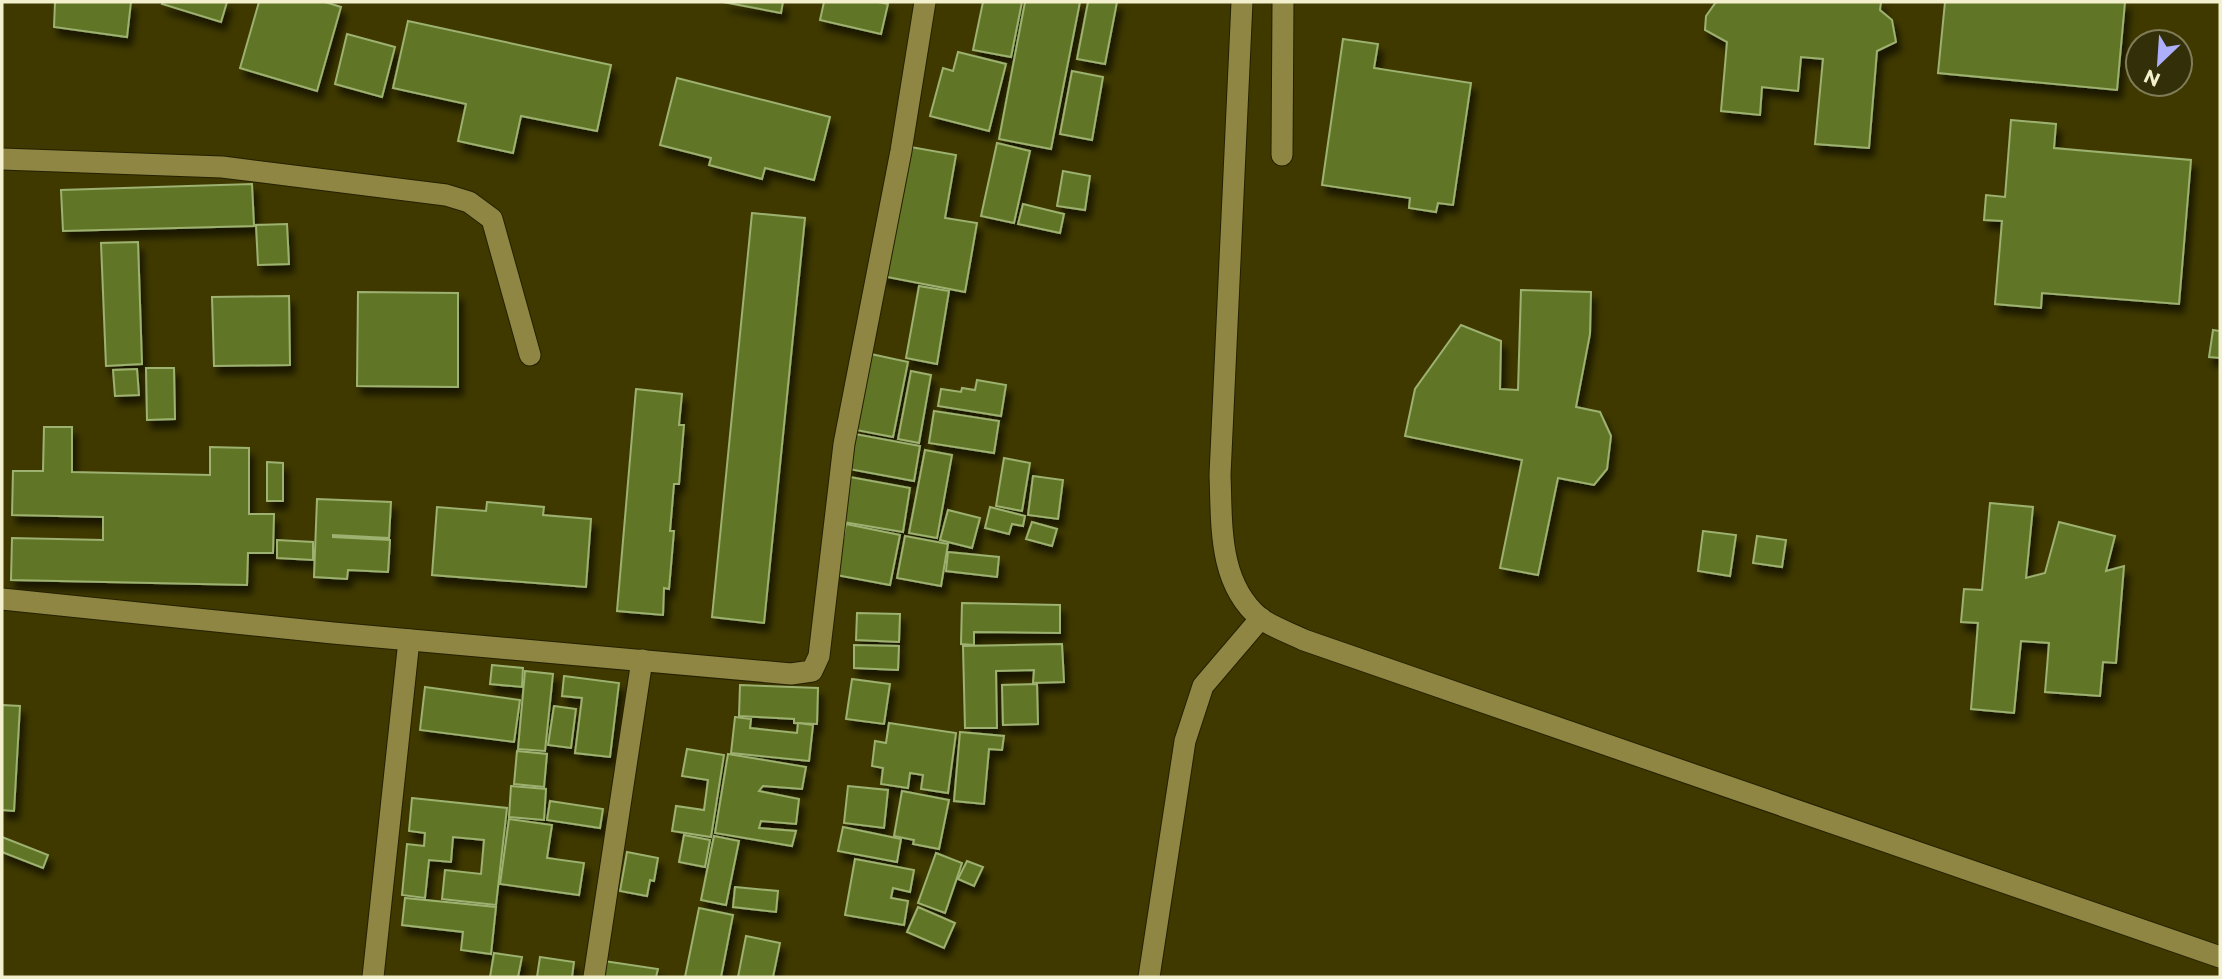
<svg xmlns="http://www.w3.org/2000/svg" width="2222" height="979" font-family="Montserrat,sans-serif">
<defs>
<filter id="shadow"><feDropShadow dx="4.5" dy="8" stdDeviation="3.5" flood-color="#0009"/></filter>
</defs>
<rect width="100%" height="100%" fill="#3f3900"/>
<!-- building -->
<g fill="#617526" stroke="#9db170" stroke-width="2" filter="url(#shadow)">
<polygon points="55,2 131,2 127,37 54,27"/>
<polygon points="163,2 227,2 221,22 162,4"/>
<polygon points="259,2 325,2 341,7 317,91 240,68"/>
<polygon points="723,2 783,2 781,13"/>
<polygon points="824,2 878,2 888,4 881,34 820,20"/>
<polygon points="983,2 1022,2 1011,57 973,50"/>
<polygon points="1025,2 1080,2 1051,149 999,139"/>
<polygon points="1088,2 1117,2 1105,64 1077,59"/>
<polygon points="1716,2 1881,2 1880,10 1892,20 1896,42 1877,51 1869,148 1815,144 1823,59 1801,57 1798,91 1762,87 1760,115 1721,111 1727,42 1705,30 1706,16"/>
<polygon points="1945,2 2125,2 2117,90 1938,73"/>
<polygon points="408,21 611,65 597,131 521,116 513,153 458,141 466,104 393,88"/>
<polygon points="347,34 395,47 382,97 335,84"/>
<polygon points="1343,39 1378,44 1374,68 1471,83 1453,205 1438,203 1436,212 1409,208 1410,198 1322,185"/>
<polygon points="958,52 1006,64 989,131 930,116 943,68 953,71"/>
<polygon points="1072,71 1103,77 1092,140 1060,134"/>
<polygon points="677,78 830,117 814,180 765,168 762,179 709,165 711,158 660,145"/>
<polygon points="2011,120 2056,124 2054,148 2191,160 2179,304 2042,293 2041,308 1995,304 2002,221 1984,220 1986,195 2005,197"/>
<polygon points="997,143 1030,151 1014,223 981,216"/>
<polygon points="905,146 956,155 945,218 977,223 965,292 882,276"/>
<polygon points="1063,171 1090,176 1085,210 1057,206"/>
<polygon points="252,184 254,226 63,231 61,190"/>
<polygon points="1023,204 1064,214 1060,233 1018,224"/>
<polygon points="752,213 805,218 764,623 712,617"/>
<polygon points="287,224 289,264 258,265 256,225"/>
<polygon points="138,242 142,364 106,366 101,243"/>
<polygon points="919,286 949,291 937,364 906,358"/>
<polygon points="1521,290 1591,292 1590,334 1576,407 1600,412 1611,436 1607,469 1594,485 1558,478 1538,575 1500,568 1522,460 1405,436 1415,389 1461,325 1501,341 1500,389 1518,390"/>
<polygon points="358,292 458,293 458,387 357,386"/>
<polygon points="289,296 290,365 214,366 212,297"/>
<polygon points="2213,330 2220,331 2220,358 2209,357"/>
<polygon points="871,354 908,362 893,437 856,430"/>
<polygon points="146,368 174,368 175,419 147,420"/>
<polygon points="137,369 139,395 115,396 113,370"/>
<polygon points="911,371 931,375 919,443 898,439"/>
<polygon points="977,380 1006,385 1001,416 938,406 941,389 961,392 962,388 975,390"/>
<polygon points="636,389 682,394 679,425 684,425 679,484 674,484 670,531 674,531 669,589 664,588 663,615 617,611"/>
<polygon points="934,411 999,421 994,453 929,443"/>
<polygon points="44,427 72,427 72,472 210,475 210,447 249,448 249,514 274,514 273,553 248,553 247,585 11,580 12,538 103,540 103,517 12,515 13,471 43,471"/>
<polygon points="855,434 920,446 914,481 849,469"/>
<polygon points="925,450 952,455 937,538 909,533"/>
<polygon points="1004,458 1030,463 1022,511 996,506"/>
<polygon points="267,462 283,463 283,501 267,501"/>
<polygon points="1033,476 1063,480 1058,519 1028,515"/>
<polygon points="850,477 910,488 903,532 843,522"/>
<polygon points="317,499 391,502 389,538 333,535 333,537 390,540 388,572 348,570 347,579 314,577"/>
<polygon points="487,502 544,507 543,515 591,519 586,587 432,575 437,507 486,511"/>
<polygon points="1990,503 2033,507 2026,578 2045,573 2059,522 2115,536 2106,571 2124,566 2116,663 2103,662 2100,696 2045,692 2049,643 2021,641 2014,713 1971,709 1978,623 1961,622 1964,589 1982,590"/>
<polygon points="990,507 1025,516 1023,526 1012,524 1009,534 985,528"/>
<polygon points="948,510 980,518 972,548 940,540"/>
<polygon points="1032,522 1057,529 1052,546 1026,539"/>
<polygon points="846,524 900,535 890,585 836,575"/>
<polygon points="1703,531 1736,535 1730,576 1698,571"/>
<polygon points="905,536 948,544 941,586 897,578"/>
<polygon points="1757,536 1786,540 1782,567 1753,563"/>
<polygon points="277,540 313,542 313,560 277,558"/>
<polygon points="948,552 999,557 997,577 946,571"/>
<polygon points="962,603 1060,605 1060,633 974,632 974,645 961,644"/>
<polygon points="857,613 900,614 899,642 856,640"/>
<polygon points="1062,644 1064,682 1033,683 1034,670 996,671 997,728 965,728 963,646"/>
<polygon points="854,645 899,646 898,670 854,668"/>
<polygon points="492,665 523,668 522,687 490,684"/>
<polygon points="525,671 553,674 545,751 518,749"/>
<polygon points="564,676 619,683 610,757 575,753 582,698 562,696"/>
<polygon points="852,679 890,684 884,724 846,719"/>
<polygon points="1037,684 1038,724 1003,725 1002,685"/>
<polygon points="740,685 818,688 817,724 794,723 794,719 739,716"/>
<polygon points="425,687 520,700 514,742 420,730"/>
<polygon points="2,705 20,706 14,811 2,810"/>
<polygon points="554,706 576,709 571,748 548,745"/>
<polygon points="735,717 751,719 750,728 797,733 798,723 813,725 809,761 731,753"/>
<polygon points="889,723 956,733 948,793 921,789 923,775 910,773 908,788 881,784 883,768 872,766 875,741 886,743"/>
<polygon points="960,732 1004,736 1002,750 989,749 984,804 954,801"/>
<polygon points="687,749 724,755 711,837 672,831 676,806 704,810 708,780 682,776"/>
<polygon points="517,751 547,754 544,787 514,784"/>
<polygon points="728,754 806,767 802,789 763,786 759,791 799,799 796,824 761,821 759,828 796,831 792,846 715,833"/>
<polygon points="511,786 546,789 544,820 509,817"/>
<polygon points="848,786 888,790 884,828 844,823"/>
<polygon points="902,791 949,800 939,849 913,844 914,840 894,836"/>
<polygon points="412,798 507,808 496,905 442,899 445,870 481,874 484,840 453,837 451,862 429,860 425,898 402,895 407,844 424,846 425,833 409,831"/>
<polygon points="550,801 603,809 600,828 547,820"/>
<polygon points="509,819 552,825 547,858 584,863 579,895 500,884"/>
<polygon points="843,827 901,839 897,862 838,851"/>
<polygon points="684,835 710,840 705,867 679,862"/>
<polygon points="714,836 739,841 726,905 701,900"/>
<polygon points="2,837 48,855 43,868 2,852"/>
<polygon points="627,852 658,858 654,881 650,880 647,896 620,891"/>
<polygon points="936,853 962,863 945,913 918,903"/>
<polygon points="855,859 914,870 910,892 893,888 891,898 908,901 904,925 845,915"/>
<polygon points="967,861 983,867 974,886 958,879"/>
<polygon points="735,887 778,891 776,912 733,907"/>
<polygon points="405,898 496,907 491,954 461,950 463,932 402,925"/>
<polygon points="918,907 955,923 944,948 907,932"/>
<polygon points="699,908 733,915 721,977 685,977"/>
<polygon points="746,936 780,943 773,977 738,977"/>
<polygon points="494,953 522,957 518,977 490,977"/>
<polygon points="540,957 574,962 572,977 537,977"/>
<polygon points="604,961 658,969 656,977 602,977"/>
</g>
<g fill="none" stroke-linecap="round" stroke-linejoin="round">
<!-- minor casing -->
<g stroke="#242000" stroke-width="23">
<g id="minor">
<path d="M1242 2 1220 475C1222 525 1218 583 1260 618 1272 627 1290 633 1304 640L2220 957"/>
<polyline points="1282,155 1283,2"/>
<polyline points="2,159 222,167 446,195 469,202 492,219 530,355"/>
<polyline points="2,599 333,633 791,674 812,671 819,656 844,444 901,151 925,2"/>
<polyline points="373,977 409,640"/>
<polyline points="594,977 642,660"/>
<polyline points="1149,977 1185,741 1203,686 1261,618"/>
</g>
</g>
<!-- minor -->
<use href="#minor" stroke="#8e8642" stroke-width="21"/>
</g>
<!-- border -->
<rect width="2222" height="979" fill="none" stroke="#f3f0cd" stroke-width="7"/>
<!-- north arrow -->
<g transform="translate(2159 63) rotate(205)"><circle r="33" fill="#332f09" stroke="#807c57" stroke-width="2"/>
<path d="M0-5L12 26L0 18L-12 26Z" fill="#adaffb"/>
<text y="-10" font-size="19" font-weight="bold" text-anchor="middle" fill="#f3f0cd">N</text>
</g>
</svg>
